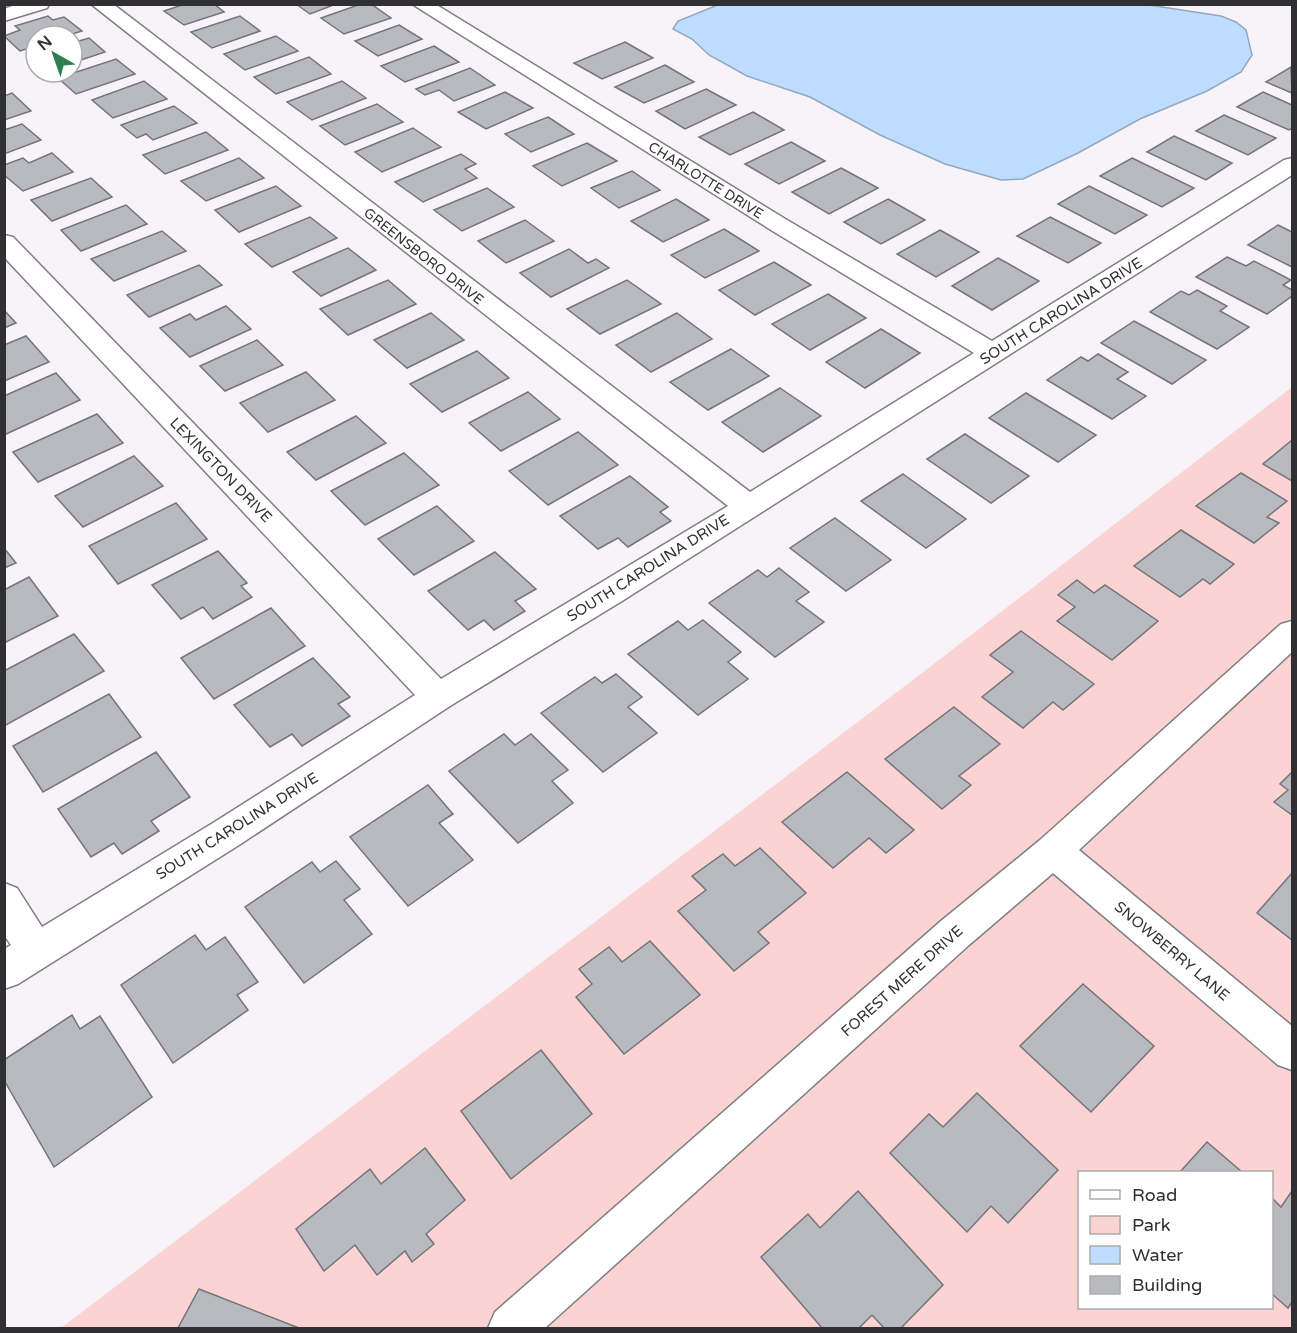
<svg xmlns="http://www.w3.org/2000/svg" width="1297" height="1333" font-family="'Varela Round',sans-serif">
<rect width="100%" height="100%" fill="#f7f3f9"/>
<!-- green -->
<path fill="#fad3d2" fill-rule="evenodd" d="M1292 387V1328H61L926 670ZM1080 1172H1272V1308H1080Z"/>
<!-- water -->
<polygon fill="#bedcfe" stroke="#93a8c0" stroke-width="1.5" points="720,4 1149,5 1221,16 1236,22 1246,30 1252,55 1241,72 1207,91 1140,119 1078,153 1023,179 1001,180 945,164 880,135 810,97 747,76 709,55 692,39 673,29 678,21"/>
<!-- building -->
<g fill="#b9bac0" stroke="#74747a" stroke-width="1.5">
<polygon points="185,4 214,4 224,12 184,25 164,11"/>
<polygon points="296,4 336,4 310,14"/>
<polygon points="361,4 371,4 391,18 344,34 321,18"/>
<polygon points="48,16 53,20 64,17 82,31 66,36 36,36 36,46 20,51 4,36 20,30 15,26"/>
<polygon points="240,16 260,31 212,48 191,32"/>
<polygon points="399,25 422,39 378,56 355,41"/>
<polygon points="276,36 298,51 245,70 224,54"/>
<polygon points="89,38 105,52 72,63 72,43"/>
<polygon points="625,42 653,58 602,79 574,63"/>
<polygon points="434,46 459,62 405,82 381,66"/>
<polygon points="309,57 331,74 276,94 254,77"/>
<polygon points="116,59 135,74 76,94 58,78"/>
<polygon points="665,65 694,82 644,103 615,87"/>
<polygon points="1291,67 1292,93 1266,82"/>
<polygon points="470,68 495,85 454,101 439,90 425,95 416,89"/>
<polygon points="144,81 167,99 113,118 92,100"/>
<polygon points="342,81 366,98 312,120 287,102"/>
<polygon points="706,89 736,105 685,129 656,111"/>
<polygon points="505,92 533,108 486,129 458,112"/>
<polygon points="1263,92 1292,105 1292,128 1289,130 1237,107"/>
<polygon points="12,93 31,111 4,120 4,96"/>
<polygon points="377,104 403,122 345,145 320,126"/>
<polygon points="174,106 197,123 153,140 146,134 137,138 121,125"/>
<polygon points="753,112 784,130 730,155 699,137"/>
<polygon points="1224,115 1276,138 1248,155 1196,131"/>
<polygon points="548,117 574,134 531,152 505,134"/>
<polygon points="22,124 41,140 4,154 4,130"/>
<polygon points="413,128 441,147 382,172 355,152"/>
<polygon points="206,132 228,150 165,174 143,155"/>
<polygon points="1174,136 1232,163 1206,180 1147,152"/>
<polygon points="791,142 825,161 779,184 745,164"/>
<polygon points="587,143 617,161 562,186 533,166"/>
<polygon points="52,153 73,172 23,191 4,175 4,165 23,158 29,163"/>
<polygon points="461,154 476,164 465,169 477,178 423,202 395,182"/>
<polygon points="239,158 264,178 206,201 181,181"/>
<polygon points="1132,158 1194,188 1162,207 1100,176"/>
<polygon points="841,168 878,188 829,214 792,192"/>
<polygon points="632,171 660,190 619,208 591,188"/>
<polygon points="91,178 112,197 52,221 31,200"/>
<polygon points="276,186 301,206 239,232 215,210"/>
<polygon points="1089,186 1147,215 1115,234 1058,204"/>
<polygon points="487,188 514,207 462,231 434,210"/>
<polygon points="676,199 709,220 663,242 631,221"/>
<polygon points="888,199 925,220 881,244 844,222"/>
<polygon points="126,205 147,224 81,251 61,230"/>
<polygon points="310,217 337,238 272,267 245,244"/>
<polygon points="1050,217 1101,243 1068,263 1017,236"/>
<polygon points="525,220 554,241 506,263 478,241"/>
<polygon points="1278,225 1292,232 1292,267 1248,245"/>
<polygon points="724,229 759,251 705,278 671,255"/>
<polygon points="940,230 979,252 936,277 897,254"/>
<polygon points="162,231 186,251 114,281 91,259"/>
<polygon points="348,248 376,270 321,296 293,272"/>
<polygon points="569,249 588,263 596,259 609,268 551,297 520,273"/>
<polygon points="1227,257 1246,266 1254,261 1291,280 1283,285 1292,290 1292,296 1267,314 1196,277"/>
<polygon points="998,258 1039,281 992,310 952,286"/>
<polygon points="774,262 811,285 755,315 719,290"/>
<polygon points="199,265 222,285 149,317 127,295"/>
<polygon points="388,280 416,304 348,335 320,309"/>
<polygon points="627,280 661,304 600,334 567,309"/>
<polygon points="1197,290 1227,306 1220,311 1249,327 1217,349 1150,312 1181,291 1189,295"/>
<polygon points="828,294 866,318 810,350 772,324"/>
<polygon points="226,306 251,329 190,357 160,328 190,314 196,320"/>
<polygon points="4,310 16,323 4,328"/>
<polygon points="431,313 464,340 407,368 374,340"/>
<polygon points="677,313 712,339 651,372 616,345"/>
<polygon points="1134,321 1206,360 1172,384 1101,343"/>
<polygon points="881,329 920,353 865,388 826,362"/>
<polygon points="26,336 49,362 4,381 4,345"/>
<polygon points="257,340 283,365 225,391 200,366"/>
<polygon points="731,349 769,376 708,410 670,382"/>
<polygon points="477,351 509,378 442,412 410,384"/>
<polygon points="1098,354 1128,372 1117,379 1146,396 1112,419 1047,380 1081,357 1088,361"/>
<polygon points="306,372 335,400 268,432 240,403"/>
<polygon points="56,373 80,400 4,435 4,396"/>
<polygon points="780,388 821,416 763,452 722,422"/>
<polygon points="528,392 560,419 501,451 469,423"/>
<polygon points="1026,393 1096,435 1058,462 989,418"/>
<polygon points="97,414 123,443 38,482 13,452"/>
<polygon points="356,416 386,443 316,480 287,452"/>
<polygon points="578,432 618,465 548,505 509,471"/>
<polygon points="965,434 1029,476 991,503 927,459"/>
<polygon points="1292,440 1292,481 1263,464"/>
<polygon points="404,453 439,485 365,525 331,491"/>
<polygon points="134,456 163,486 83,527 55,496"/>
<polygon points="1241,473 1287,501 1267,517 1279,523 1254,543 1196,506"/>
<polygon points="903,474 966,519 926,548 861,501"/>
<polygon points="630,476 668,507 660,512 671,521 628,547 618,538 598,549 560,516"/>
<polygon points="176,503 207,539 118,584 89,546"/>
<polygon points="437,506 474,541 414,575 378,539"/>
<polygon points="835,518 891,560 846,591 790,548"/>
<polygon points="1181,530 1234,564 1210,584 1203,579 1180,597 1134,566"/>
<polygon points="4,548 16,563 4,568"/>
<polygon points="218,551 247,583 241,586 252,597 213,619 203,607 181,619 152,585"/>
<polygon points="495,552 536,589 515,601 525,611 494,630 484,620 468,630 428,591"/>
<polygon points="779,568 809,592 796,601 824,622 775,657 709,603 758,570 767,577"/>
<polygon points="29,577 58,616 4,643 4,590"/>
<polygon points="1077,580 1094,593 1105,585 1158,621 1112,660 1057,621 1075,607 1058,595"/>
<polygon points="271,608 305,646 214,699 181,658"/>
<polygon points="703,620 741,652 728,662 748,679 698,715 628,654 678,621 688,630"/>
<polygon points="1021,631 1094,684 1063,710 1053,702 1023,728 982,697 1013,672 990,655"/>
<polygon points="74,634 104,671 4,726 4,671"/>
<polygon points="313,658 350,697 338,704 350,716 302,746 292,734 270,747 234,705"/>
<polygon points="616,674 642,697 628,707 657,733 603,772 541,713 595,677 602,683"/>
<polygon points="109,694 141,737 43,792 13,746"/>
<polygon points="954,707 1000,744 959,776 971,785 942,809 885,759"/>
<polygon points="504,734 515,745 531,734 568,770 552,781 573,803 518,843 449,771"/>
<polygon points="156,752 190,797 151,821 159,831 122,854 114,843 91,857 58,809"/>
<polygon points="847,772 914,830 886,853 869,838 833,868 782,822"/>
<polygon points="1292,772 1292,815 1274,802 1288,790 1280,784"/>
<polygon points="428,785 453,814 439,823 473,860 408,906 350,837"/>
<polygon points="760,848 806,893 758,932 769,943 734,971 678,911 706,890 692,876 723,854 735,866"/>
<polygon points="336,861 360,889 344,900 372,934 304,983 245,907 312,862 320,872"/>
<polygon points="1292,873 1292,940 1257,913"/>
<polygon points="195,935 206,950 225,937 258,982 237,995 248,1010 173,1063 121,985"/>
<polygon points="650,941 700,995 624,1054 576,997 592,984 579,969 609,947 622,962"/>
<polygon points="1083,984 1154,1046 1091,1112 1020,1046"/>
<polygon points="72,1015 80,1029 100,1016 152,1097 54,1167 4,1080 4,1060"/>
<polygon points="541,1050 592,1114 511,1179 461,1111"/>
<polygon points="977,1093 1058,1170 1008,1223 991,1206 967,1232 890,1153 929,1114 943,1127"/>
<polygon points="1207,1142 1242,1172 1180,1172"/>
<polygon points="425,1148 465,1200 426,1234 434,1244 412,1262 405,1251 377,1275 355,1245 324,1271 296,1229 370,1169 381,1184"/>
<polygon points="858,1191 943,1285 901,1328 884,1328 872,1315 859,1328 822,1328 761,1257 808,1214 820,1228"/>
<polygon points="1292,1191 1292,1302 1288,1308 1272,1294 1272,1198 1281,1207"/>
<polygon points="199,1289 299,1328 178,1328"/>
</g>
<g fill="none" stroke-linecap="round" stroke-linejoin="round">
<!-- minor casing -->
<g stroke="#817e83" stroke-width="3">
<g id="minor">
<polygon points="18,4 49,4 47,8 4,21 4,9"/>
<polygon points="91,4 113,4 750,492 974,353 771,230 412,4 435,4 787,220 992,341 1284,160 1292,158 1292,175 622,601 450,706 239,845 18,984 4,989 4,949 11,945 4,935 4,883 17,888 42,927 213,823 415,695 4,257 4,235 13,237 441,679 728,506"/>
<polygon points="1292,621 1292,652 1079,850 1292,1026 1292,1070 1278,1065 1053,873 969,945 545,1328 488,1328 495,1312 941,921 1040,840 1281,624"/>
</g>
</g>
<!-- minor -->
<use href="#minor" fill="#fff" fill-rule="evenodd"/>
</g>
<g text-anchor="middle" stroke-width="4.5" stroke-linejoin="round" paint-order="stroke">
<!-- far-street labels -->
<g font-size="14" fill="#302f31" stroke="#fff">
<text transform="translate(706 180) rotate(32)" y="5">CHARLOTTE DRIVE</text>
<text transform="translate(424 256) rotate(38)" y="5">GREENSBORO DRIVE</text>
</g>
<!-- street labels -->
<g font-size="15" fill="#302f31" stroke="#fff">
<text transform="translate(1061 311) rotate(-32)" y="5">SOUTH CAROLINA DRIVE</text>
<text transform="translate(221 470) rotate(46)" y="5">LEXINGTON DRIVE</text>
<text transform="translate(648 568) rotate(-32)" y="5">SOUTH CAROLINA DRIVE</text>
<text transform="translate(237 826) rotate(-32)" y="5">SOUTH CAROLINA DRIVE</text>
<text transform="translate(1172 951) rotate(40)" y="5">SNOWBERRY LANE</text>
<text transform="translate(902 981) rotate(-42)" y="5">FOREST MERE DRIVE</text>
</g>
</g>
<!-- border -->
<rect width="1297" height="1333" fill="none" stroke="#302f31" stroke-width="12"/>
<!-- legend -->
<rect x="1078" y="1171" width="195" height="138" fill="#ffffff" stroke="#acacad" stroke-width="1.5"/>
<rect x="1090" y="1190" width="30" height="9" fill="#ffffff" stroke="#acacad" stroke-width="1.5"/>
<text x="1132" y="1201" font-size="18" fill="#302f31">Road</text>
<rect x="1090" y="1216" width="30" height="18" fill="#fad3d2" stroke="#acacad" stroke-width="1.5"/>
<text x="1132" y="1231" font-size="18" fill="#302f31">Park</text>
<rect x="1090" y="1246" width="30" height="18" fill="#bedcfe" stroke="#acacad" stroke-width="1.5"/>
<text x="1132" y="1261" font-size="18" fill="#302f31">Water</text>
<rect x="1090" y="1276" width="30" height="18" fill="#b9bac0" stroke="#acacad" stroke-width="1.5"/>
<text x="1132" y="1291" font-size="18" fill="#302f31">Building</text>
<!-- north arrow -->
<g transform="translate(54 54) rotate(320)"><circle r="28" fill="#ffffff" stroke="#acacad" stroke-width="1.5"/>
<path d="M0-4.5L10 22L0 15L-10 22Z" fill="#2d8052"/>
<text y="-9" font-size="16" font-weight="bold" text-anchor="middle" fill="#302f31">N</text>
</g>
</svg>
